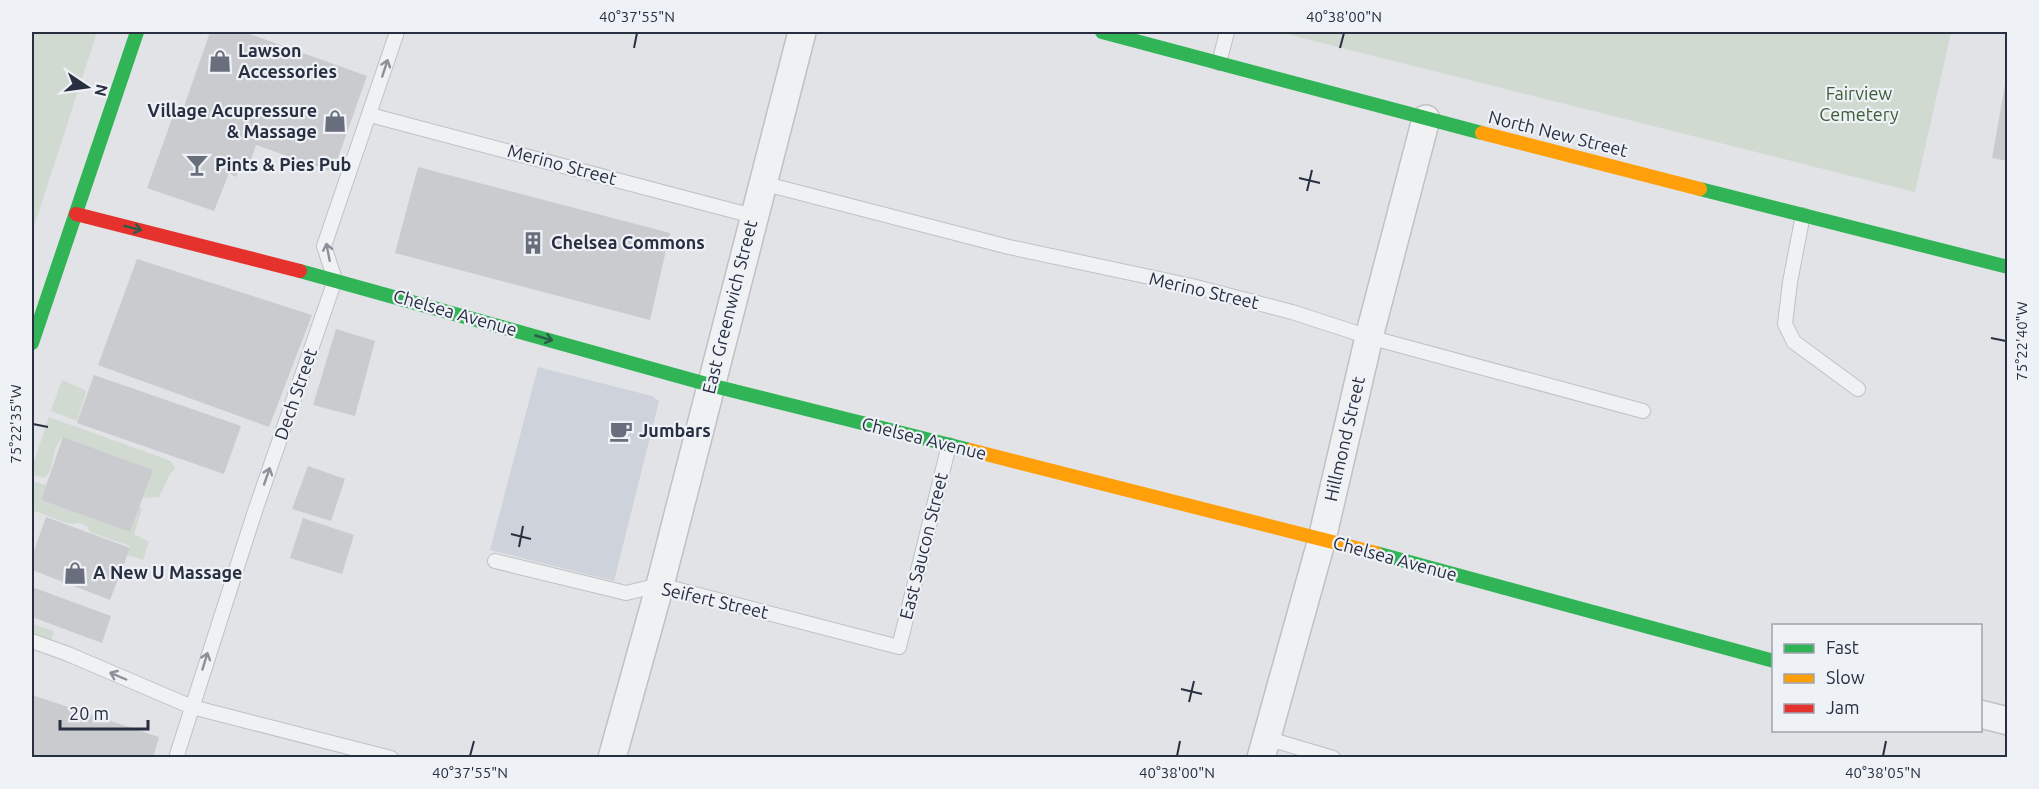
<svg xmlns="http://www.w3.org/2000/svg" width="2039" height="789" font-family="Ubuntu,sans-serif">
<rect width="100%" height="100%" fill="#e1e3e7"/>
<!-- built -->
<polygon fill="#ced2da" points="538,367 652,396 659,401 614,581 490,550"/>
<!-- green -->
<g fill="#d0dad1">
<polygon points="32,32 97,32 32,233"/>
<polygon points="1279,32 1951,32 1915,192"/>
<polygon points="62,380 85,390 86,393 77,421 51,411"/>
<path d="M49 417 171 461 175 469 170 474 159 497 143 498 153 470 63 437C49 450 56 467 45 478L34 475 32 467Z"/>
<polygon points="32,481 46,485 41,500 130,532 139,507 142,509 134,534 149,542 143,560 128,555 130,546 90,532 87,526 80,523 69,524 32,510"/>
<polygon points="32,624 54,631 51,641 32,634"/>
</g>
<!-- building -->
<g fill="#c9cbcf">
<polygon points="210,32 244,32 367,76 333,172 256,145 249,166 240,164 236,177 229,173 214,211 147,188 173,116 180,118"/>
<polygon points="2006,79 2008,79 2008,161 1992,158"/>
<polygon points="418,167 670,233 650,320 395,253"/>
<polygon points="137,259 312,315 269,427 98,365"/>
<polygon points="336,329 375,341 355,416 313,405"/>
<polygon points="94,375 241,426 224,474 77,423"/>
<polygon points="63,437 153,470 130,532 41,500"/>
<polygon points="308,466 345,479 331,521 292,509"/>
<polygon points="46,517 130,548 110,600 32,570 32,556"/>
<polygon points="303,518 354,535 342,574 290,558"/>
<polygon points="32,587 111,616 102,643 32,617"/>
<polygon points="32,695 159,737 153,758 32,758"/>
</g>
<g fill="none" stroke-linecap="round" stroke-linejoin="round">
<!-- lane casing -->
<g stroke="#bfc1c5" stroke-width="16">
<g id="lane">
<polyline points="1219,63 1227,32"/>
<polyline points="370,115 753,216"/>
<polyline points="762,183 1009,247 1192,286 1292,312 1369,337 1643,411"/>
<polyline points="1803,215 1790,282 1785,324 1794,342 1858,389"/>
<polyline points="495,561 626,593 660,585 899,647 949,445"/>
<polyline points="32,641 68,654 192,707 391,758"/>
<polyline points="1266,738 1333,758"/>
<polyline points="176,758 255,511 335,280 324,246 397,32"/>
</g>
</g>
<!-- street casing -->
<g stroke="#bfc1c5" stroke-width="30">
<g id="street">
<polyline points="1980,714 2008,721"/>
<polyline points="612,758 660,585 802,32"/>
<polyline points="1261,758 1322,539 1369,337 1426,119"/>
</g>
</g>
<!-- lane -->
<use href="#lane" stroke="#f0f1f3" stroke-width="14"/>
<!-- street -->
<use href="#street" stroke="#f0f1f3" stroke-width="27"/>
<!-- fast -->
<g stroke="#30b455" stroke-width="14">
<polyline points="1102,32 1482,133"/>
<polyline points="1700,189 2008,267"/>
<polyline points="300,271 710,385 970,450"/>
<polyline points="32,343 137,32"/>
<polyline points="1376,553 1774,661"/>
</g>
<!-- slow -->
<g stroke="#ff9f0a" stroke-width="14">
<polyline points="1482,133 1700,189"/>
<polyline points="970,450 1376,553"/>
</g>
<!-- jam -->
<polyline stroke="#e5322d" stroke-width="14" points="76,214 300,271"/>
</g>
<!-- one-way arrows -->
<defs><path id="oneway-shaft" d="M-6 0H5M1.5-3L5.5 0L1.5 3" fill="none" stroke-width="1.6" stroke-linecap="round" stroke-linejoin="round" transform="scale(1.5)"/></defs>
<g stroke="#8c909a">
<use href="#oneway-shaft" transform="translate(385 68) rotate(-72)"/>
<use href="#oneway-shaft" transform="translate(328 252) rotate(-101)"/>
<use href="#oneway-shaft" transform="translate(267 476) rotate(-71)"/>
<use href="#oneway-shaft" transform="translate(205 661) rotate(-73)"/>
<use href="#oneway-shaft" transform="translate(118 676) rotate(-157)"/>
</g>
<g stroke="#2a5e48">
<use href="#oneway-shaft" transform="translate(133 228) rotate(14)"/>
<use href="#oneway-shaft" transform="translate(544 338) rotate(16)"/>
</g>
<!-- ticks -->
<path fill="none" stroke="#272f41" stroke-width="2" d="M634 48 637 33M1340 48 1344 33M1299 178 1320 183M1307 191 1312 170M1991 338 2006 341M33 424 48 427M511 534 531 539M519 547 523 526M1181 689 1202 694M1189 702 1194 681M470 756 474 741M1177 756 1180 741M1883 756 1886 741"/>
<!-- icons -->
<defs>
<g id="shop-bare" transform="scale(1.8)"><path d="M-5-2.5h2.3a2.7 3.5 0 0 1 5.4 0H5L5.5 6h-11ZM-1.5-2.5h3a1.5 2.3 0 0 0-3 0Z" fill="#686e7b" stroke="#eef1f6" stroke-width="2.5" paint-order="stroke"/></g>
<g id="bar-bare" transform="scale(1.8)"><path d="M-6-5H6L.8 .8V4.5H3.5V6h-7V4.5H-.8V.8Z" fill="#686e7b" stroke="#eef1f6" stroke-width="2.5" paint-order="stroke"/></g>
<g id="building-bare" transform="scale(1.8)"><path d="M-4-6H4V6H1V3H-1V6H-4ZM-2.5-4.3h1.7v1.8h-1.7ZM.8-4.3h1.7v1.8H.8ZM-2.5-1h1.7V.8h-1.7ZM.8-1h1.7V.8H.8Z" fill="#686e7b" stroke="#eef1f6" stroke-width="2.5" paint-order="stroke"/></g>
<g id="cafe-bare" transform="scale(1.8)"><path d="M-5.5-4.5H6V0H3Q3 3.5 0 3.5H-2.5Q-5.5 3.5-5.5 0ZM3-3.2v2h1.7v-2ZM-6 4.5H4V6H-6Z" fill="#686e7b" stroke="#eef1f6" stroke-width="2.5" paint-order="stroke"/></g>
</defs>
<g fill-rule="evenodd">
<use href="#shop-bare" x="220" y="61"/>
<use href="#shop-bare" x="335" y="121"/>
<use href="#bar-bare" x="197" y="165"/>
<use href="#building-bare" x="533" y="243"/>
<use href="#cafe-bare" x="621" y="431"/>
<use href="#shop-bare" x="75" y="573"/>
</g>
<g text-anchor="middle" stroke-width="4.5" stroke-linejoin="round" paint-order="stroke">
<!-- poi labels -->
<g font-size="18" font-weight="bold" fill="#272f41" stroke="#eef1f6" text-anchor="start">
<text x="238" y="57">Lawson<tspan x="238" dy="21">Accessories</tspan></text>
<text x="317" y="117" text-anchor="end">Village Acupressure<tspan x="317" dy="21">&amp; Massage</tspan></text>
<text x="215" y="171">Pints &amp; Pies Pub</text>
<text x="551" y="249">Chelsea Commons</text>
<text x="639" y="437">Jumbars</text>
<text x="93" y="579">A New U Massage</text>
</g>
<!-- park labels -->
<g font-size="18" fill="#3a5d33" stroke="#eef1f6">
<text x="1859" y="100">Fairview<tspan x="1859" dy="21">Cemetery</tspan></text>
</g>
<!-- street labels -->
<g font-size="18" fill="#272f41" stroke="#eef1f6">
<text transform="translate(1558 134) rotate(14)" y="6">North New Street</text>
<text transform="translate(562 165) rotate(15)" y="6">Merino Street</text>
<text transform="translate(1204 291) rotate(13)" y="6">Merino Street</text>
<text transform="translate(730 307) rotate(-76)" y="6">East Greenwich Street</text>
<text transform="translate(455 313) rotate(16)" y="6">Chelsea Avenue</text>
<text transform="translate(296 394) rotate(-71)" y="6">Dech Street</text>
<text transform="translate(924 439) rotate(14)" y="6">Chelsea Avenue</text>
<text transform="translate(1345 439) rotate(-77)" y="6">Hillmond Street</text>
<text transform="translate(924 546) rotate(-76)" y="6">East Saucon Street</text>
<text transform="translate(1395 559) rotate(15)" y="6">Chelsea Avenue</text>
<text transform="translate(715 601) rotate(13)" y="6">Seifert Street</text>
</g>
</g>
<!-- border -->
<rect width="2039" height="789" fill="none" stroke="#eef1f6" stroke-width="66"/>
<!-- legend -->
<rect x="1772" y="624" width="210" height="108" fill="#eef1f6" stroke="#9ea3ae" stroke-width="1.5"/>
<rect x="1784" y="644" width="30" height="9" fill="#30b455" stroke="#9ea3ae" stroke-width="1.5"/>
<text x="1826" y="654" font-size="18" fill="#272f41">Fast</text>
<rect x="1784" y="674" width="30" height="9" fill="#ff9f0a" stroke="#9ea3ae" stroke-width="1.5"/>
<text x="1826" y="684" font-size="18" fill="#272f41">Slow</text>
<rect x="1784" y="704" width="30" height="9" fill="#e5322d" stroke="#9ea3ae" stroke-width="1.5"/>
<text x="1826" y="714" font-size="18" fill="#272f41">Jam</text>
<!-- north arrow -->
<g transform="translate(87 87) rotate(103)" stroke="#eef1f6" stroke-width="4.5" paint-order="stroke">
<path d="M0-4.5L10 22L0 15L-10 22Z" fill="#272f41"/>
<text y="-9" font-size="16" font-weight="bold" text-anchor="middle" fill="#272f41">N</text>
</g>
<!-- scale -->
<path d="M60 720v9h88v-9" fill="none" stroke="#272f41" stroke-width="3"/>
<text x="69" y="720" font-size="18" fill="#272f41" stroke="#eef1f6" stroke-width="4.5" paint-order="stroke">20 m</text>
<rect x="33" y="33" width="1973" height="723" fill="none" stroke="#272f41" stroke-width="2"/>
<g font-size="15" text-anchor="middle" fill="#272f41">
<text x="637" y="22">40°37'55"N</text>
<text x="1344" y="22">40°38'00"N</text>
<text transform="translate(2022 341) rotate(-90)" y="5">75°22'40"W</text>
<text transform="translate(16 424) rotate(-90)" y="5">75°22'35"W</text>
<text x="470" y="778">40°37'55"N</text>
<text x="1177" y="778">40°38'00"N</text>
<text x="1883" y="778">40°38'05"N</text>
</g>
</svg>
